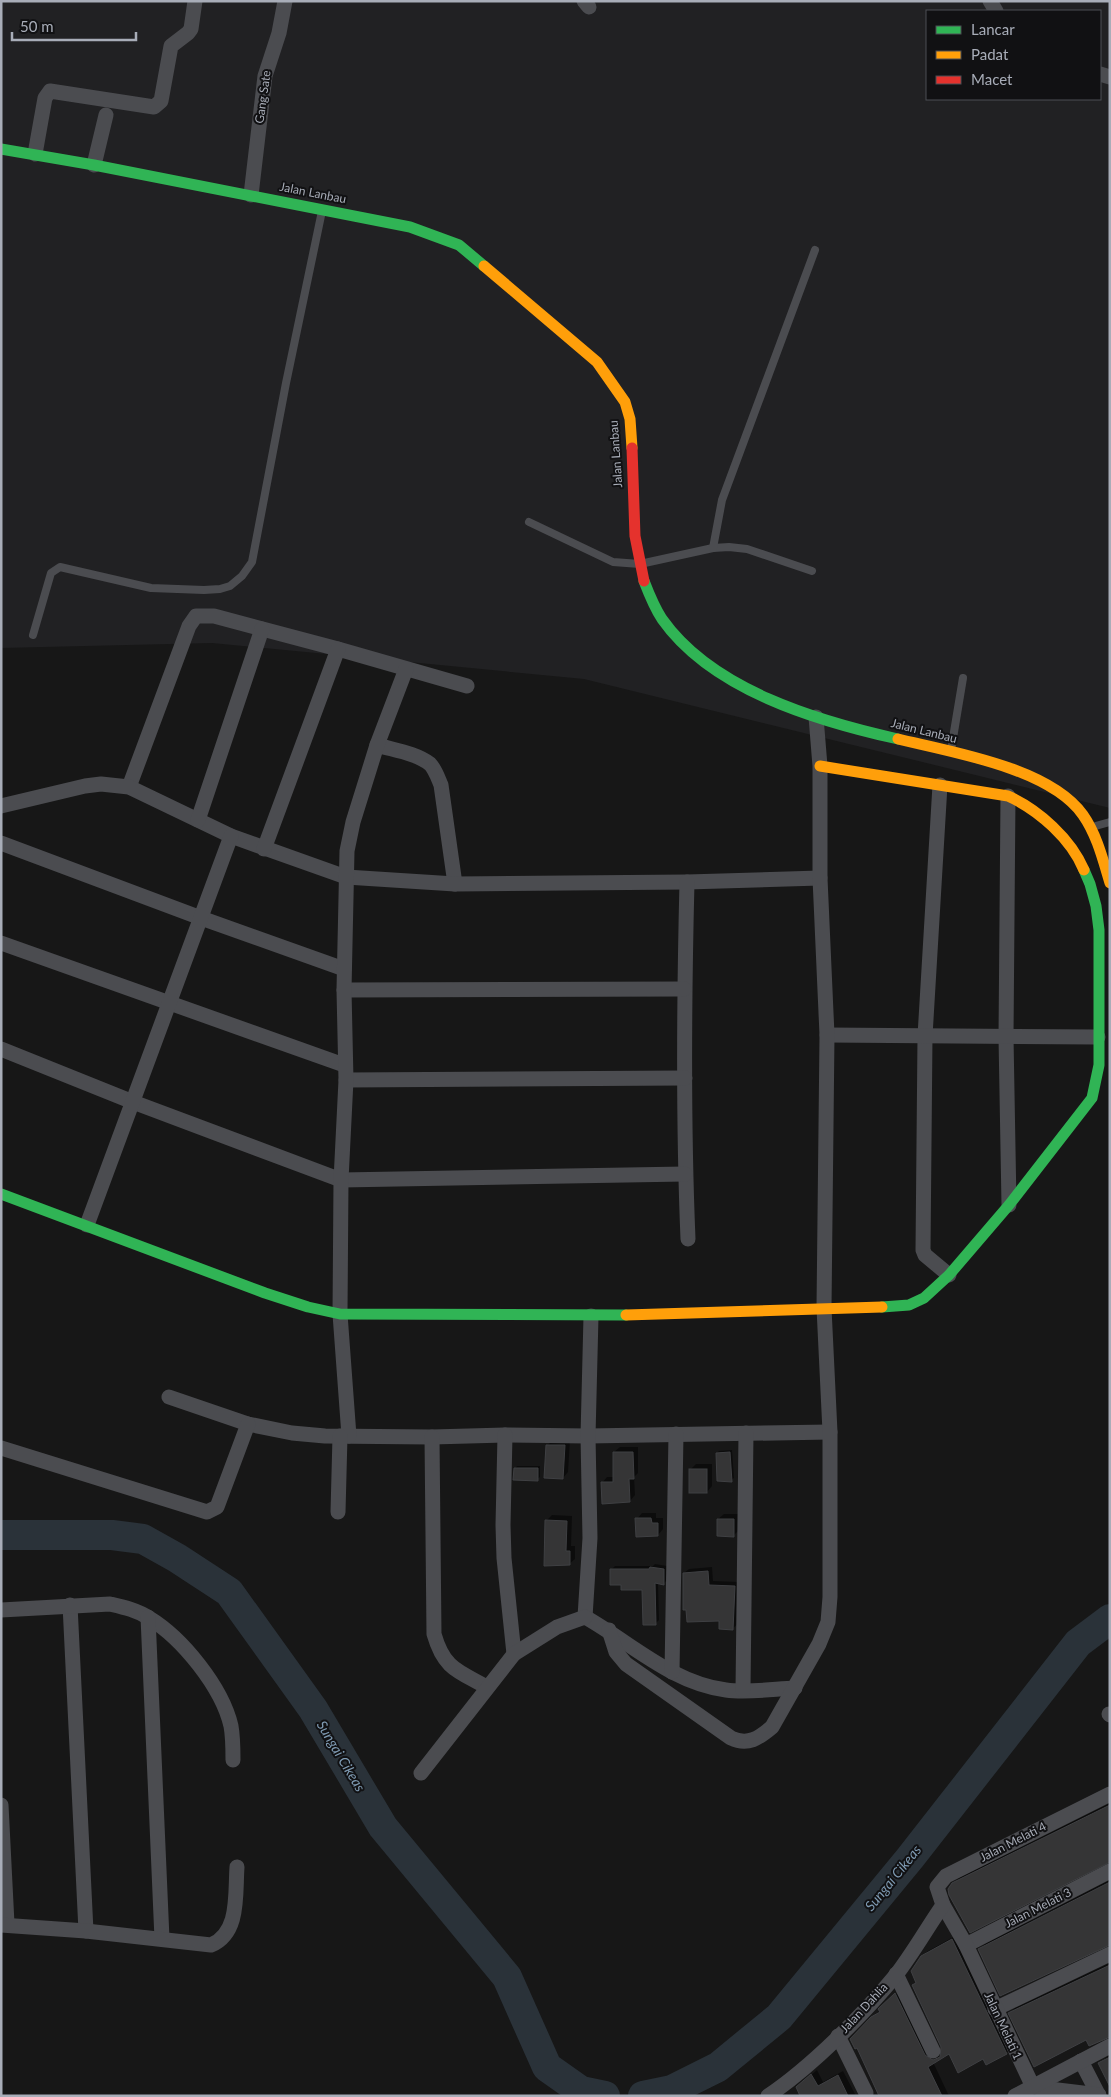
<svg xmlns="http://www.w3.org/2000/svg" width="1111" height="2097" font-family="Lato,sans-serif">
<rect width="100%" height="100%" fill="#171717"/>
<!-- built -->
<path fill="#212123" fill-rule="evenodd" d="M1 1H1110V808L584 679 212 643 1 648ZM927 11H1100V99H927Z"/>
<!-- shadow -->
<g fill="#0007">
<polygon points="553,1440 570,1440 568,1472 563,1478 548,1445"/>
<polygon points="620,1447 638,1447 638,1473 634,1477 635,1495 630,1501 602,1483 607,1477 615,1477 614,1452"/>
<polygon points="732,1450 734,1478 731,1480 717,1453 719,1451"/>
<polygon points="696,1464 712,1464 712,1486 707,1492 690,1470"/>
<polygon points="517,1466 540,1466 540,1477 537,1479 515,1469"/>
<polygon points="642,1513 656,1513 656,1518 663,1518 663,1529 658,1535 637,1519"/>
<polygon points="724,1514 739,1514 739,1530 734,1535 718,1519"/>
<polygon points="552,1515 572,1516 571,1546 575,1546 575,1559 569,1564 546,1521"/>
<polygon points="655,1564 667,1566 667,1580 664,1583 658,1583 659,1620 655,1624 643,1589 622,1584 611,1570 615,1566 653,1566"/>
<polygon points="712,1567 713,1581 739,1582 738,1624 733,1628 721,1619 684,1573 689,1569"/>
<polygon points="1110,1803 1110,1861 953,1884 959,1878"/>
<polygon points="1110,1880 1110,1944 980,1949 985,1944"/>
<polygon points="957,1935 1012,2047 1006,2053 984,2057 950,2052 933,2062 949,2096 880,2096 857,2046 852,2039 901,1989 930,2050 939,2056 942,2054 943,2047 913,1985 917,1982 922,1957 928,1951"/>
<polygon points="1110,1963 1110,2037 1087,2039 1010,2013 1015,2008"/>
<polygon points="1110,2055 1110,2081 1099,2063"/>
<polygon points="817,2070 823,2082 843,2071 856,2096 800,2096 803,2082"/>
</g>
<g fill="none" stroke-linecap="round" stroke-linejoin="round">
<!-- river -->
<g stroke="#2a3239" stroke-width="30">
<polyline points="1,1535 112,1535 143,1539 177,1558 229,1592 313,1709 383,1827 507,1977 547,2067 581,2091 605,2096"/>
<polyline points="643,2096 672,2090 718,2067 779,2017 910,1858 1078,1643 1110,1619"/>
</g>
</g>
<!-- building -->
<g fill="#353536" stroke="#3f4043">
<polygon points="546,1445 565,1445 563,1479 544,1478"/>
<polygon points="613,1452 633,1452 634,1479 629,1479 630,1502 602,1504 601,1482 613,1482"/>
<polygon points="730,1452 732,1482 717,1481 716,1453"/>
<polygon points="514,1468 538,1468 538,1481 513,1480"/>
<rect x="689" y="1469" width="18" height="24"/>
<polygon points="635,1518 651,1518 652,1523 658,1523 658,1536 636,1537"/>
<polygon points="717,1519 734,1519 734,1537 717,1536"/>
<polygon points="545,1520 567,1521 566,1551 570,1551 570,1565 544,1566"/>
<polygon points="650,1567 664,1569 664,1585 655,1583 656,1625 643,1625 642,1590 621,1590 621,1585 610,1585 610,1569 649,1569"/>
<polygon points="708,1571 709,1585 735,1586 733,1630 719,1629 719,1621 687,1622 686,1610 683,1610 683,1573"/>
<polygon points="1110,1805 1110,1862 970,1933 949,1895 948,1889 952,1883"/>
<polygon points="1110,1882 1110,1945 1000,1996 978,1949"/>
<polygon points="952,1939 1007,2054 986,2065 983,2059 958,2073 949,2054 928,2067 942,2096 879,2096 857,2048 855,2049 850,2039 871,2017 880,2012 878,2009 895,1993 925,2055 933,2060 940,2057 941,2047 912,1985 916,1983 911,1971 921,1956"/>
<polygon points="1110,1965 1110,2037 1089,2046 1086,2040 1034,2067 1008,2013"/>
<polygon points="1110,2057 1110,2087 1098,2063"/>
<polygon points="811,2074 818,2086 838,2075 848,2096 800,2096 796,2087"/>
</g>
<g fill="none" stroke-linecap="round" stroke-linejoin="round">
<!-- lane -->
<g stroke="#4b4c50" stroke-width="8">
<polyline points="529,522 613,562 640,564 713,548 729,547 747,549 812,571"/>
<polyline points="713,548 722,500 815,250"/>
<polyline points="33,635 51,573 60,567 151,588 204,590 220,589 230,586 242,576 252,562 286,383 322,211"/>
<polyline points="951,750 963,678"/>
<polyline points="1092,827 1110,822"/>
</g>
<!-- street -->
<g stroke="#4b4c50" stroke-width="15">
<polyline points="584,1 589,7"/>
<polyline points="990,1 996,11"/>
<polyline points="1100,74 1110,77"/>
<polyline points="35,154 45,98 50,91 154,107 161,101 171,46 188,33 191,29 195,1"/>
<polyline points="94,165 106,115"/>
<polyline points="251,195 265,76 279,33 285,1"/>
<path d="M377 745C393 750 416 753 430 764 435 769 438 778 441 785L455 884"/>
<polyline points="940,785 925,1036 923,1250 925,1255 949,1275"/>
<polyline points="129,787 189,626 196,616 214,616 338,649 467,686"/>
<polyline points="1008,796 1006,1037 1009,1205"/>
<polyline points="1,806 85,786 101,784 129,787 231,836 346,877 455,884 687,882 820,878"/>
<polyline points="198,820 262,629"/>
<polyline points="1,843 201,918 344,969"/>
<polyline points="264,849 338,649"/>
<path d="M687 882C684 1001 683 1120 688 1239"/>
<polyline points="1,943 344,1065"/>
<polyline points="344,990 684,989"/>
<polyline points="827,1035 1098,1037"/>
<polyline points="1,1049 133,1102 341,1180 685,1174"/>
<polyline points="346,1080 685,1078"/>
<polyline points="87,1225 231,836"/>
<polyline points="169,1397 248,1424 292,1433 325,1436 432,1437 505,1435 588,1436 830,1432"/>
<polyline points="505,1435 503,1525 504,1558 514,1654"/>
<polyline points="349,1436 340,1314 341,1180 346,1080 344,990 347,851 353,822 377,745 406,669"/>
<path d="M432 1437 434 1634C444 1669 458 1671 487 1687"/>
<polyline points="1,1448 207,1512 217,1507 248,1424"/>
<polyline points="338,1512 340,1436"/>
<polyline points="70,1605 86,1931"/>
<path d="M1 1610 110 1604C123 1607 137 1610 149 1618 182 1638 222 1687 231 1726 233 1737 233 1749 233 1760"/>
<polyline points="148,1617 162,1939"/>
<polyline points="585,1617 590,1538 588,1436 591,1316"/>
<path d="M585 1617C631 1643 672 1683 726 1690 747 1693 774 1689 795 1688"/>
<path d="M609 1630 616 1652 626 1664 731 1738C748 1746 759 1738 772 1727L819 1644 828 1622 830 1597V1432L824 1308 827 1035 820 878V766L816 717"/>
<polyline points="672,1672 676,1434"/>
<polyline points="743,1690 746,1433"/>
<polyline points="1109,1714 1110,1715"/>
<polyline points="421,1773 514,1654 557,1627 585,1617"/>
<polyline points="1,1805 7,1924"/>
<path d="M1 1925 86 1931 211 1945C240 1933 235 1894 237 1867"/>
<polyline points="966,1945 1110,1871"/>
<polyline points="896,1974 933,2051"/>
<polyline points="995,2009 1110,1954"/>
<polyline points="838,2036 866,2093"/>
<polyline points="1081,2061 1099,2096"/>
<polyline points="1099,2095 1033,2087 966,1945 943,1905 937,1887 946,1876 1110,1794"/>
<path d="M768 2096C811 2067 863 2015 896 1975 913 1953 927 1928 943 1905"/>
<polyline points="1015,2096 1110,2046"/>
</g>
<!-- fast -->
<g stroke="#30b455" stroke-width="11">
<polyline points="1,149 94,165 410,227 459,245 484,266"/>
<path d="M644 581C649 594 654 607 662 619 712 690 817 721 898 739"/>
<polyline points="1,1194 265,1293 308,1307 340,1314 626,1315"/>
<polyline points="882,1307 909,1305 924,1298 949,1275 1009,1205 1092,1098 1099,1065 1099,930 1096,906 1090,884 1084,870"/>
</g>
<!-- slow -->
<g stroke="#ff9f0a" stroke-width="11">
<polyline points="484,266 597,362 625,402 630,419 632,448"/>
<path d="M898 739C952 752 1050 768 1083 815 1097 835 1103 860 1110 883"/>
<path d="M820 766 1008 796C1039 810 1071 839 1084 870"/>
<polyline points="626,1315 882,1307"/>
</g>
<!-- jam -->
<polyline stroke="#e5322d" stroke-width="11" points="632,448 635,536 644,581"/>
</g>
<g text-anchor="middle" stroke-width="4" stroke-linejoin="round" paint-order="stroke">
<!-- street labels -->
<g font-size="12" fill="#a8adb8" stroke="#111113">
<text transform="translate(263 97) rotate(-82)" y="4">Gang Sate</text>
<text transform="translate(313 193) rotate(11)" y="4">Jalan Lanbau</text>
<text transform="translate(616 454) rotate(-94)" y="4">Jalan Lanbau</text>
<text transform="translate(924 731) rotate(14)" y="4">Jalan Lanbau</text>
<text transform="translate(1013 1842) rotate(-27)" y="4">Jalan Melati 4</text>
<text transform="translate(1038 1908) rotate(-27)" y="4">Jalan Melati 3</text>
<text transform="translate(864 2008) rotate(-47)" y="4">Jalan Dahlia</text>
<text transform="translate(1003 2026) rotate(65)" y="4">Jalan Melati 1</text>
</g>
<!-- water labels -->
<g font-size="14" font-style="italic" fill="#7f9bb3" stroke="#111113">
<text transform="translate(341 1756) rotate(59)" y="5">Sungai Cikeas</text>
<text transform="translate(893 1878) rotate(-51)" y="5">Sungai Cikeas</text>
</g>
</g>
<!-- border -->
<rect width="1111" height="2097" fill="none" stroke="#a8adb8" stroke-width="5"/>
<!-- legend -->
<rect x="926" y="10" width="175" height="90" fill="#111113" stroke="#4d4f55"/>
<rect x="936" y="26" width="25" height="8" fill="#30b455" stroke="#4d4f55"/>
<text x="971" y="35" font-size="15" fill="#a8adb8">Lancar</text>
<rect x="936" y="51" width="25" height="8" fill="#ff9f0a" stroke="#4d4f55"/>
<text x="971" y="60" font-size="15" fill="#a8adb8">Padat</text>
<rect x="936" y="76" width="25" height="8" fill="#e5322d" stroke="#4d4f55"/>
<text x="971" y="85" font-size="15" fill="#a8adb8">Macet</text>
<!-- scale -->
<path d="M12 32v8h124v-8" fill="none" stroke="#a8adb8" stroke-width="2.5"/>
<text x="20" y="32" font-size="15" fill="#a8adb8" stroke="#111113" stroke-width="4" paint-order="stroke">50 m</text>
</svg>
